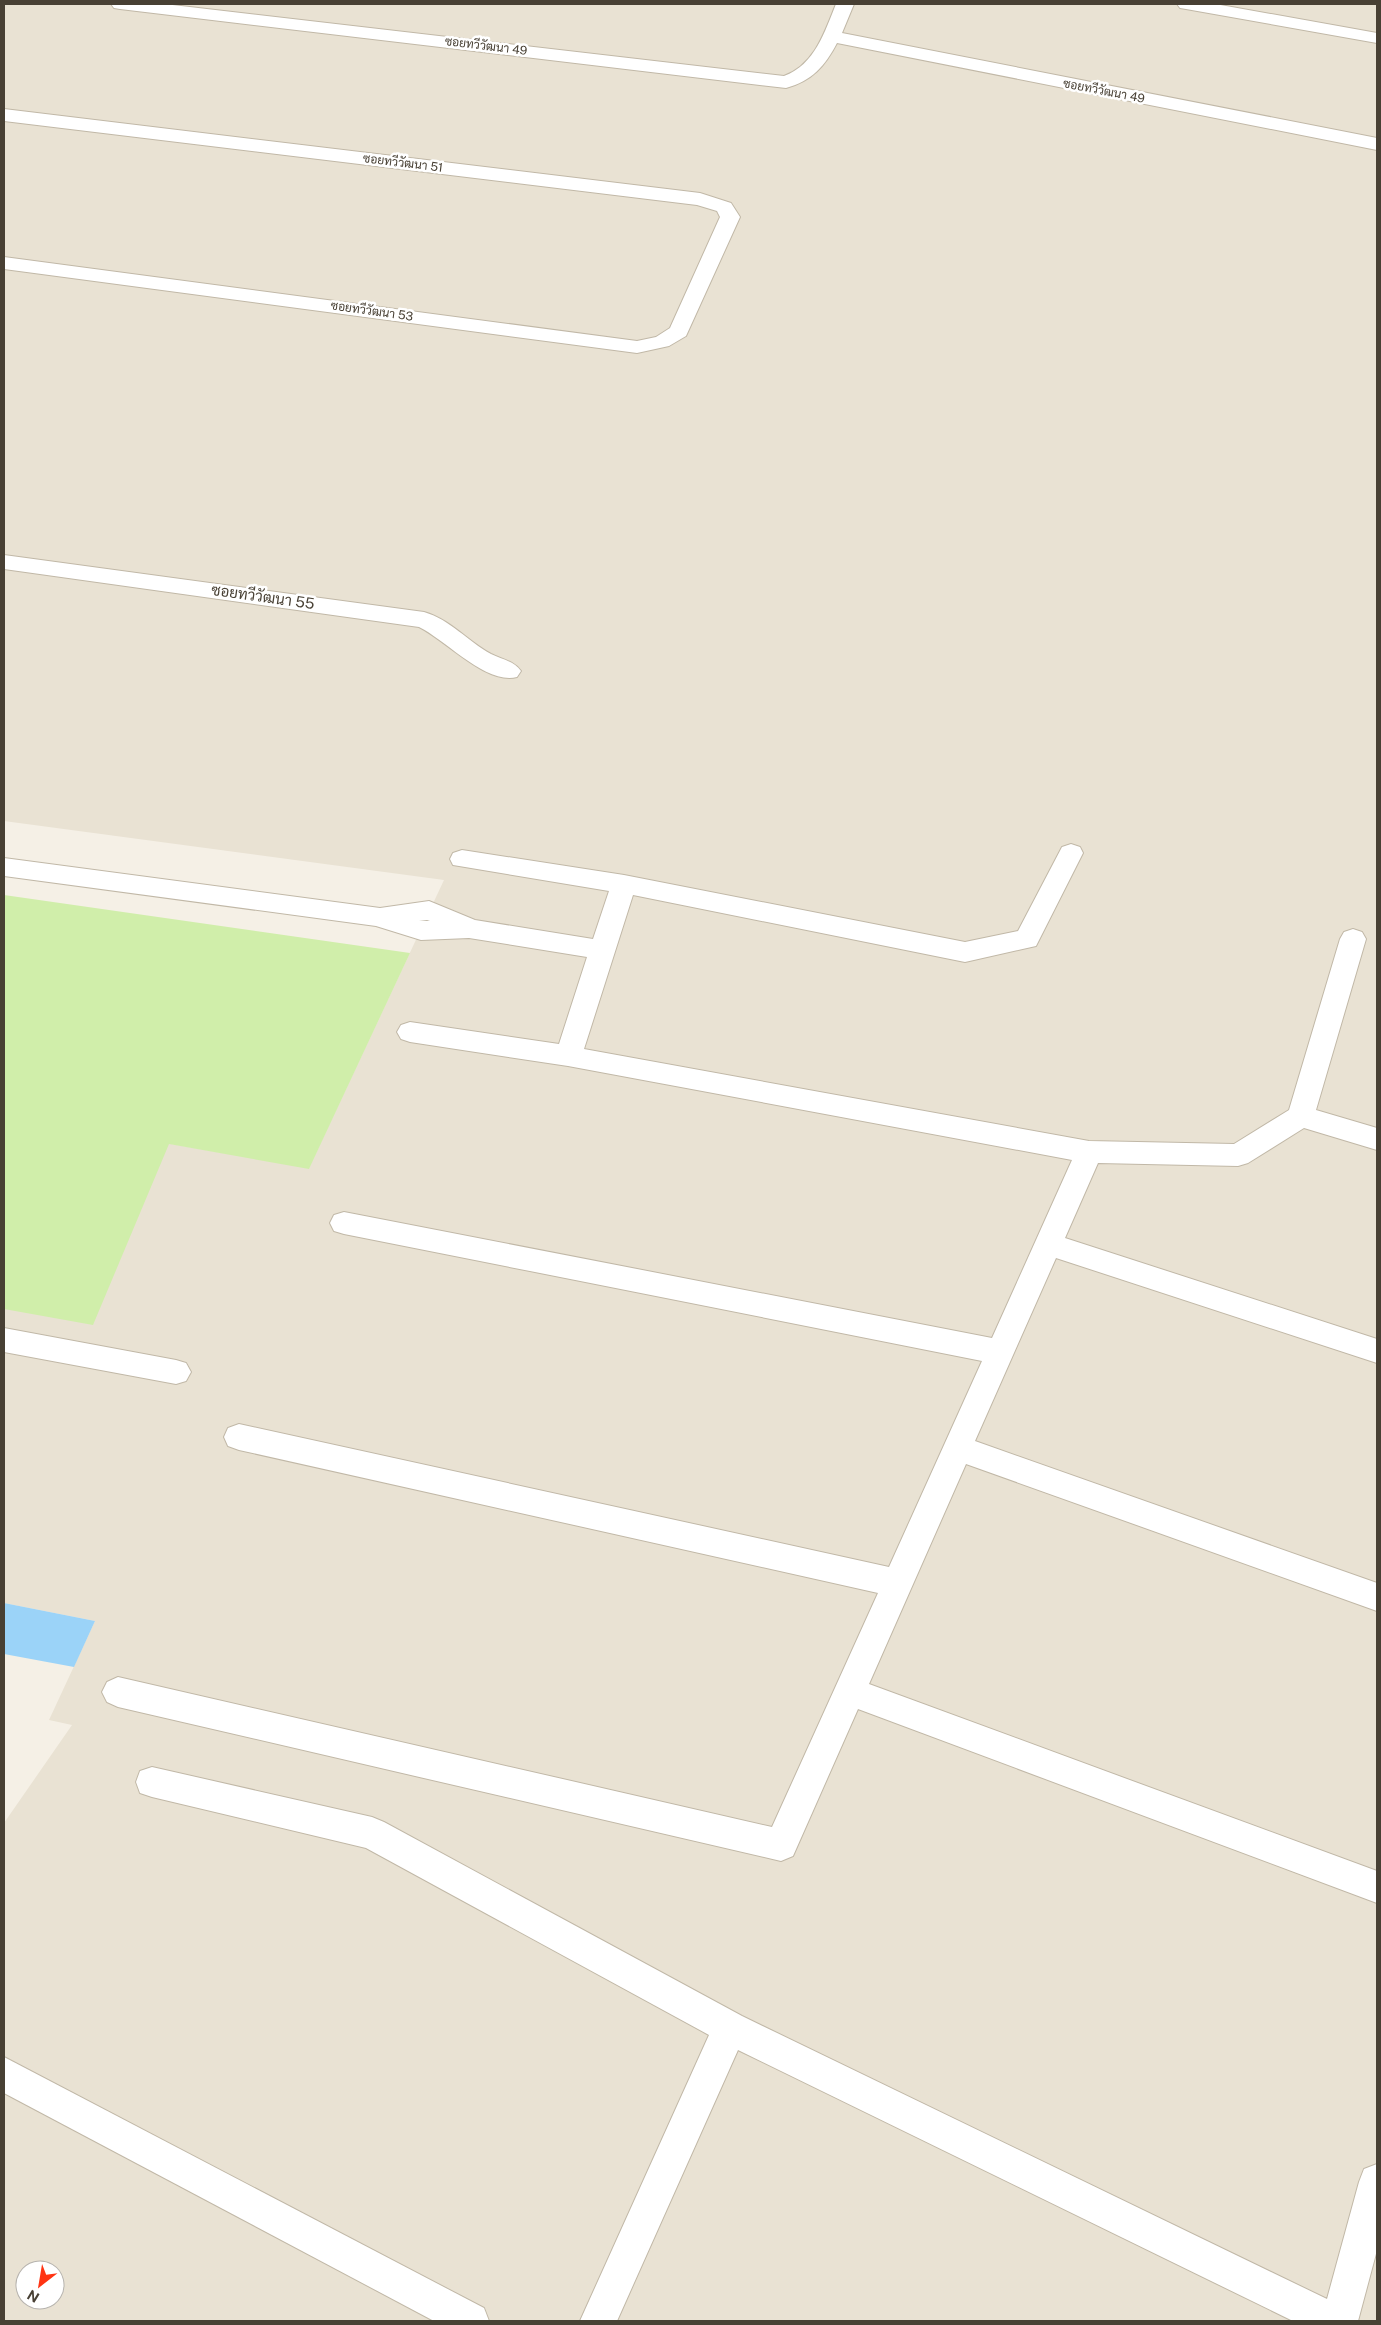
<svg xmlns="http://www.w3.org/2000/svg" width="1381" height="2325" font-family="'Public Sans',Sarabun,sans-serif">
<rect width="100%" height="100%" fill="#f5f0e6"/>
<!-- residential -->
<path fill="#e9e2d3" fill-rule="evenodd" d="M4 4H1377V2321H4V1823L72 1725 49 1720 95 1621 4 1603V1115L309 1168 444 880 4 821ZM25 2270H55V2300H25Z"/>
<!-- green -->
<polygon fill="#d0eeaa" points="4,895 410,953 309,1169 169,1144 93,1325 4,1309"/>
<!-- water -->
<polygon fill="#9bd3f8" points="4,1603 95,1621 74,1667 4,1654"/>
<g fill="none" stroke-linecap="round" stroke-linejoin="round">
<!-- street casing -->
<g stroke="#c1b8a7" stroke-width="2">
<g id="street">
<path d="M111 4H164L784 76C815 65 825 31 836 4H854L842 33 1377 138V150L837 43C825 66 812 81 786 88L120 9 114 8Z"/>
<polygon points="1177,4 1215,4 1377,33 1377,43 1186,9 1180,8"/>
<polygon points="4,109 700,193 731,203 740,217 686,336 669,346 637,353 4,269 4,257 637,341 656,337 670,328 720,217 717,211 697,205 4,121"/>
<path d="M4 555 424 612C451 620 467 641 491 654 501 659 514 661 521 671L517 677C486 685 446 640 419 627L4 569Z"/>
<path d="M1071 844 1080 847 1083 853 1036 946 965 962 633 895 584 1049 1089 1141 1234 1144 1289 1110 1340 939 1344 932 1353 929 1362 932 1366 939 1316 1110 1377 1128V1150L1304 1128 1248 1163 1238 1166 1098 1163 1065 1238 1377 1339V1363L1056 1258 975 1441 1377 1583V1611L966 1464 869 1684 1377 1871V1903L858 1709 793 1856 781 1861 118 1707 107 1702 102 1692 107 1682 118 1677 772 1827 878 1593 239 1450 228 1446 224 1437 228 1428 239 1424 889 1567 982 1361 344 1234 334 1231 330 1223 334 1215 344 1212 992 1338 1072 1160 568 1066 410 1042 401 1039 397 1032 401 1025 410 1022 559 1044 587 957 469 938 421 940 376 926 4 876V858L380 908 429 901 475 920 593 939 609 891 453 865 450 859 453 853 462 850 624 875 965 942 1018 931 1062 847ZM427 920 430 921H419Z"/>
<polygon points="4,1328 176,1360 186,1363 191,1372 186,1381 176,1384 4,1352"/>
<polygon points="152,1767 372,1817 384,1822 742,2016 1327,2299 1359,2182 1364,2169 1377,2164 1377,2250 1358,2321 1293,2321 738,2050 617,2321 580,2321 709,2035 366,1848 152,1797 140,1793 136,1782 140,1771"/>
<polygon points="4,2057 484,2308 489,2321 434,2321 4,2093"/>
</g>
</g>
<!-- street -->
<use href="#street" fill="#fff" fill-rule="evenodd"/>
</g>
<g text-anchor="middle" stroke-width="5" stroke-linejoin="round" paint-order="stroke">
<!-- far-street labels -->
<g font-size="12" fill="#484034" stroke="#fff">
<text transform="translate(486 46) rotate(7)" y="4">ซอยทวีวัฒนา 49</text>
<text transform="translate(1104 91) rotate(11)" y="4">ซอยทวีวัฒนา 49</text>
<text transform="translate(403 163) rotate(7)" y="4">ซอยทวีวัฒนา 51</text>
<text transform="translate(372 311) rotate(8)" y="4">ซอยทวีวัฒนา 53</text>
</g>
<!-- street labels -->
<g font-size="15" fill="#484034" stroke="#fff">
<text transform="translate(263 597) rotate(8)" y="5">ซอยทวีวัฒนา 55</text>
</g>
</g>
<!-- border -->
<rect width="1381" height="2325" fill="none" stroke="#484034" stroke-width="10"/>
<!-- north arrow -->
<g transform="translate(40 2285) rotate(211)"><circle r="24" fill="#ffffff" stroke="#b6b3ae"/>
<path d="M0-4L9 19L0 12L-9 19Z" fill="#ff3413"/>
<text y="-8" font-size="14" font-weight="bold" text-anchor="middle" fill="#484034">N</text>
</g>
</svg>
